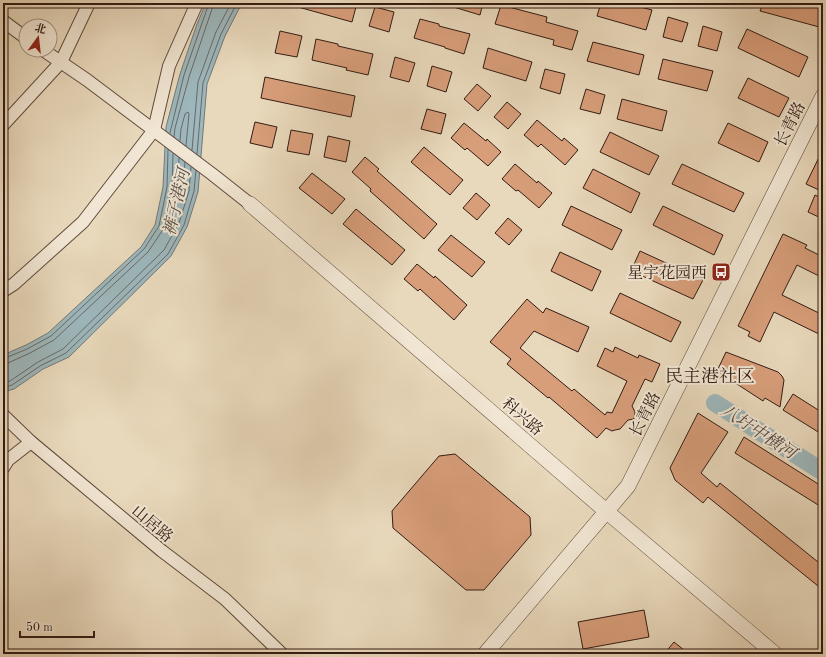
<svg xmlns="http://www.w3.org/2000/svg" width="826" height="657" font-family="'Old Standard TT','Noto Serif SC',serif">
<rect width="100%" height="100%" fill="#e9d9bc"/>
<filter id="stains"><feTurbulence type="fractalNoise" baseFrequency=".005" numOctaves="4"/><feColorMatrix values="0 0 0 0 .2 0 0 0 0 .09 0 0 0 0 .02 0 0 0 .5 -.17"/></filter>
<radialGradient id="worn" r=".72"><stop offset=".6" stop-color="#630" stop-opacity="0"/><stop offset="1" stop-color="#630" stop-opacity=".3"/></radialGradient>
<!-- water -->
<polygon fill="#9db7bc" stroke="#727978" points="206,3 242,3 225,36 207,84 198,192 187,227 171,256 69,357 43,369 14,389 3,392 3,355 26,345 48,333 141,247 155,225 163,187 166,127 180,74 197,24"/>
<g fill="none" stroke-linecap="round" stroke-linejoin="round">
<!-- shore -->
<g stroke="#686968" stroke-width="1">
<polyline points="170,133 184,75 209,3"/>
<polyline points="174,137 175,128 189,77 214,3"/>
<polyline points="180,141 181,129 185,114 188,112 189,114 186,146"/>
<polyline points="192,150 198,82 216,32 231,3"/>
<polyline points="197,154 203,83 221,34 237,3"/>
<polyline points="179,158 178,188 177,198 178,200 180,199 183,189 185,162"/>
<polyline points="3,359 27,349 51,336 144,249 159,226 167,187 168,150"/>
<polyline points="3,364 8,363 30,353 54,340 148,252 164,228 172,188 173,154"/>
<polyline points="3,383 10,381 38,362 63,349 164,250 179,223 189,191 191,167"/>
<polyline points="3,388 12,385 40,366 66,353 168,254 184,225 194,191 196,170"/>
</g>
<!-- river -->
<polyline stroke="#9db7bc" stroke-width="18" points="715,403 823,472"/>
</g>
<!-- building -->
<g fill="#d89e7a" stroke="#321b13">
<polygon points="291,3 357,3 352,22 291,5"/>
<polygon points="447,3 483,3 480,15 447,5"/>
<polygon points="601,3 625,3 652,10 646,30 597,16"/>
<polygon points="763,3 808,3 823,7 823,28 760,11"/>
<polygon points="501,5 547,17 546,22 578,31 572,50 553,45 554,40 495,24"/>
<polygon points="375,7 394,12 389,32 369,26"/>
<polygon points="668,17 688,23 682,42 663,37"/>
<polygon points="420,19 439,24 439,26 470,34 464,54 445,48 445,47 414,38"/>
<polygon points="703,26 722,32 717,51 698,46"/>
<polygon points="747,29 808,57 799,77 738,48"/>
<polygon points="280,31 302,36 297,57 275,53"/>
<polygon points="316,39 338,44 338,46 373,54 368,75 346,70 347,68 312,60"/>
<polygon points="593,42 644,55 639,75 587,61"/>
<polygon points="488,48 532,62 526,81 483,68"/>
<polygon points="395,57 415,63 409,82 390,77"/>
<polygon points="663,59 713,71 707,91 658,79"/>
<polygon points="432,66 452,72 446,92 427,86"/>
<polygon points="545,69 565,74 560,94 540,88"/>
<polygon points="265,77 355,96 351,117 261,98"/>
<polygon points="748,78 789,98 779,117 738,98"/>
<polygon points="477,84 491,96 478,111 464,99"/>
<polygon points="586,89 605,95 600,114 580,109"/>
<polygon points="622,99 667,111 662,131 617,119"/>
<polygon points="507,102 521,114 508,129 494,117"/>
<polygon points="427,109 446,114 441,134 421,129"/>
<polygon points="537,120 562,141 564,138 578,150 565,165 541,144 538,147 524,135"/>
<polygon points="255,122 277,127 272,148 250,143"/>
<polygon points="464,123 486,141 487,139 501,152 488,166 467,148 465,150 451,138"/>
<polygon points="728,123 768,142 759,162 718,143"/>
<polygon points="291,130 313,134 309,155 287,151"/>
<polygon points="610,132 659,156 649,175 600,152"/>
<polygon points="328,136 350,141 346,162 324,157"/>
<polygon points="424,147 463,180 450,195 411,162"/>
<polygon points="823,149 823,182 819,190 806,184"/>
<polygon points="365,157 379,169 377,171 437,224 424,239 370,191 371,189 352,172"/>
<polygon points="515,164 537,183 538,181 552,193 539,208 518,190 516,191 502,179"/>
<polygon points="682,164 744,193 734,212 672,184"/>
<polygon points="593,169 640,193 631,213 583,188"/>
<polygon points="312,173 345,199 332,214 299,188"/>
<polygon points="476,193 490,205 477,220 463,208"/>
<polygon points="815,195 823,199 823,219 808,212"/>
<polygon points="571,206 622,230 612,250 562,225"/>
<polygon points="663,206 723,235 714,255 653,225"/>
<polygon points="356,209 405,250 392,265 343,224"/>
<polygon points="508,218 522,230 509,245 495,233"/>
<polygon points="783,234 807,245 805,248 823,257 823,278 797,265 782,295 823,315 823,336 774,312 760,342 748,336 750,332 738,326"/>
<polygon points="451,235 485,262 472,277 438,250"/>
<polygon points="640,251 703,280 693,299 631,271"/>
<polygon points="560,252 601,271 592,291 551,271"/>
<polygon points="417,264 434,278 435,276 467,305 454,320 420,289 418,291 404,279"/>
<polygon points="620,293 681,322 671,342 610,313"/>
<polygon points="527,299 543,313 546,308 589,327 578,352 534,331 520,348 572,391 574,389 605,415 607,412 612,413 627,381 597,366 605,348 613,352 615,347 638,358 639,355 660,364 652,382 645,379 632,406 635,412 634,419 628,420 620,429 615,430 612,431 606,428 597,438 549,397 548,398 507,364 511,359 490,342"/>
<polygon points="726,352 778,372 782,376 784,380 780,407 765,398 763,401 717,371"/>
<polygon points="793,394 823,413 823,435 783,410"/>
<polygon points="698,413 728,432 701,473 717,487 720,483 823,566 823,590 708,497 703,503 675,480 670,468"/>
<polygon points="744,437 823,487 823,508 735,453"/>
<polygon points="455,454 530,517 531,535 484,590 466,590 393,528 392,511 439,456"/>
<polygon points="644,610 649,637 583,649 578,622"/>
<polygon points="674,642 689,654 664,654"/>
</g>
<g fill="none" stroke-linecap="round" stroke-linejoin="round">
<!-- minor casing -->
<g stroke="#604a3d" stroke-width="14">
<g id="minor">
<polyline points="3,21 26,38"/>
<polyline points="43,50 87,80 212,174 250,204"/>
<polyline points="3,125 61,62 89,3"/>
<polyline points="3,291 14,284 83,222 154,130 169,66 197,3"/>
<polyline points="3,415 31,442 162,551 225,599 282,654"/>
<polyline points="3,468 8,460 31,442"/>
</g>
</g>
<!-- tertiary casing -->
<g stroke="#604a3d" stroke-width="16">
<g id="tertiary">
<polyline points="250,204 606,511 775,654"/>
<polyline points="485,654 628,486 823,96"/>
</g>
</g>
<!-- minor -->
<use href="#minor" stroke="#f1e6d3" stroke-width="12"/>
<!-- tertiary -->
<use href="#tertiary" stroke="#f1e6d3" stroke-width="15"/>
</g>
<!-- icons -->
<defs>
<g id="bus-square" transform="scale(1)"><rect x="-9" y="-9" width="18" height="18" rx="4" fill="#8f2418" stroke="#f1e6d3"/><path d="M-5-6H5V4H4V6H2V4H-2V6H-4V4H-5ZM-3.5-4V0h7V-4ZM-3.5 1.2v1.5H-2V1.2ZM2 1.2v1.5H3.5V1.2Z" fill="#fff"/></g>
</defs>
<g fill-rule="evenodd">
<use href="#bus-square" x="721" y="272"/>
</g>
<g text-anchor="middle" stroke-width="4" stroke-linejoin="round" paint-order="stroke">
<!-- street labels -->
<g font-size="16" fill="#321b13" stroke="#f1e6d3">
<text transform="translate(789 124) rotate(-63)" y="6">长青路</text>
<text transform="translate(644 414) rotate(-63)" y="6">长青路</text>
<text transform="translate(523 416) rotate(41)" y="6">科兴路</text>
<text transform="translate(153 523) rotate(40)" y="6">山居路</text>
</g>
<!-- poi labels -->
<g font-size="16" fill="#321b13" stroke="#f1e6d3" text-anchor="end">
<text x="707" y="278">星宇花园西</text>
</g>
<!-- water labels -->
<g font-size="17" font-style="italic" fill="#524a46" stroke="#f1e6d3">
<text transform="translate(176 202) rotate(-77)" y="6">裤子港河</text>
<text transform="translate(759 431) rotate(33)" y="6">八圩中横河</text>
</g>
<!-- quarter labels -->
<g font-size="18" fill="#321b13" stroke="#f1e6d3">
<text x="710" y="382">民主港社区</text>
</g>
</g>
<!-- margin -->
<rect width="826" height="657" fill="none" stroke="#e9d9bc" stroke-width="16"/>
<rect x="4" y="4" width="818" height="649" fill="none" stroke="#321b13" stroke-width="2"/>
<rect x="8" y="8" width="810" height="641" fill="none" stroke="#321b13"/>
<!-- north arrow -->
<g transform="translate(38 38) rotate(15)"><circle r="19" fill="#f1e6d3" stroke="#a59586"/>
<path d="M0-3L7 15L0 10L-7 15Z" fill="#8f2418"/>
<text y="-6" font-size="11" font-weight="bold" text-anchor="middle" fill="#321b13">北</text>
</g>
<!-- scale -->
<path d="M20 631v6h74v-6" fill="none" stroke="#321b13" stroke-width="2"/>
<text x="26" y="631" font-size="12" fill="#321b13" stroke="#f1e6d3" stroke-width="3" paint-order="stroke">50 m</text>
<rect width="100%" height="100%" filter="url(#stains)"/>
<rect width="100%" height="100%" fill="url(#worn)"/>
</svg>
